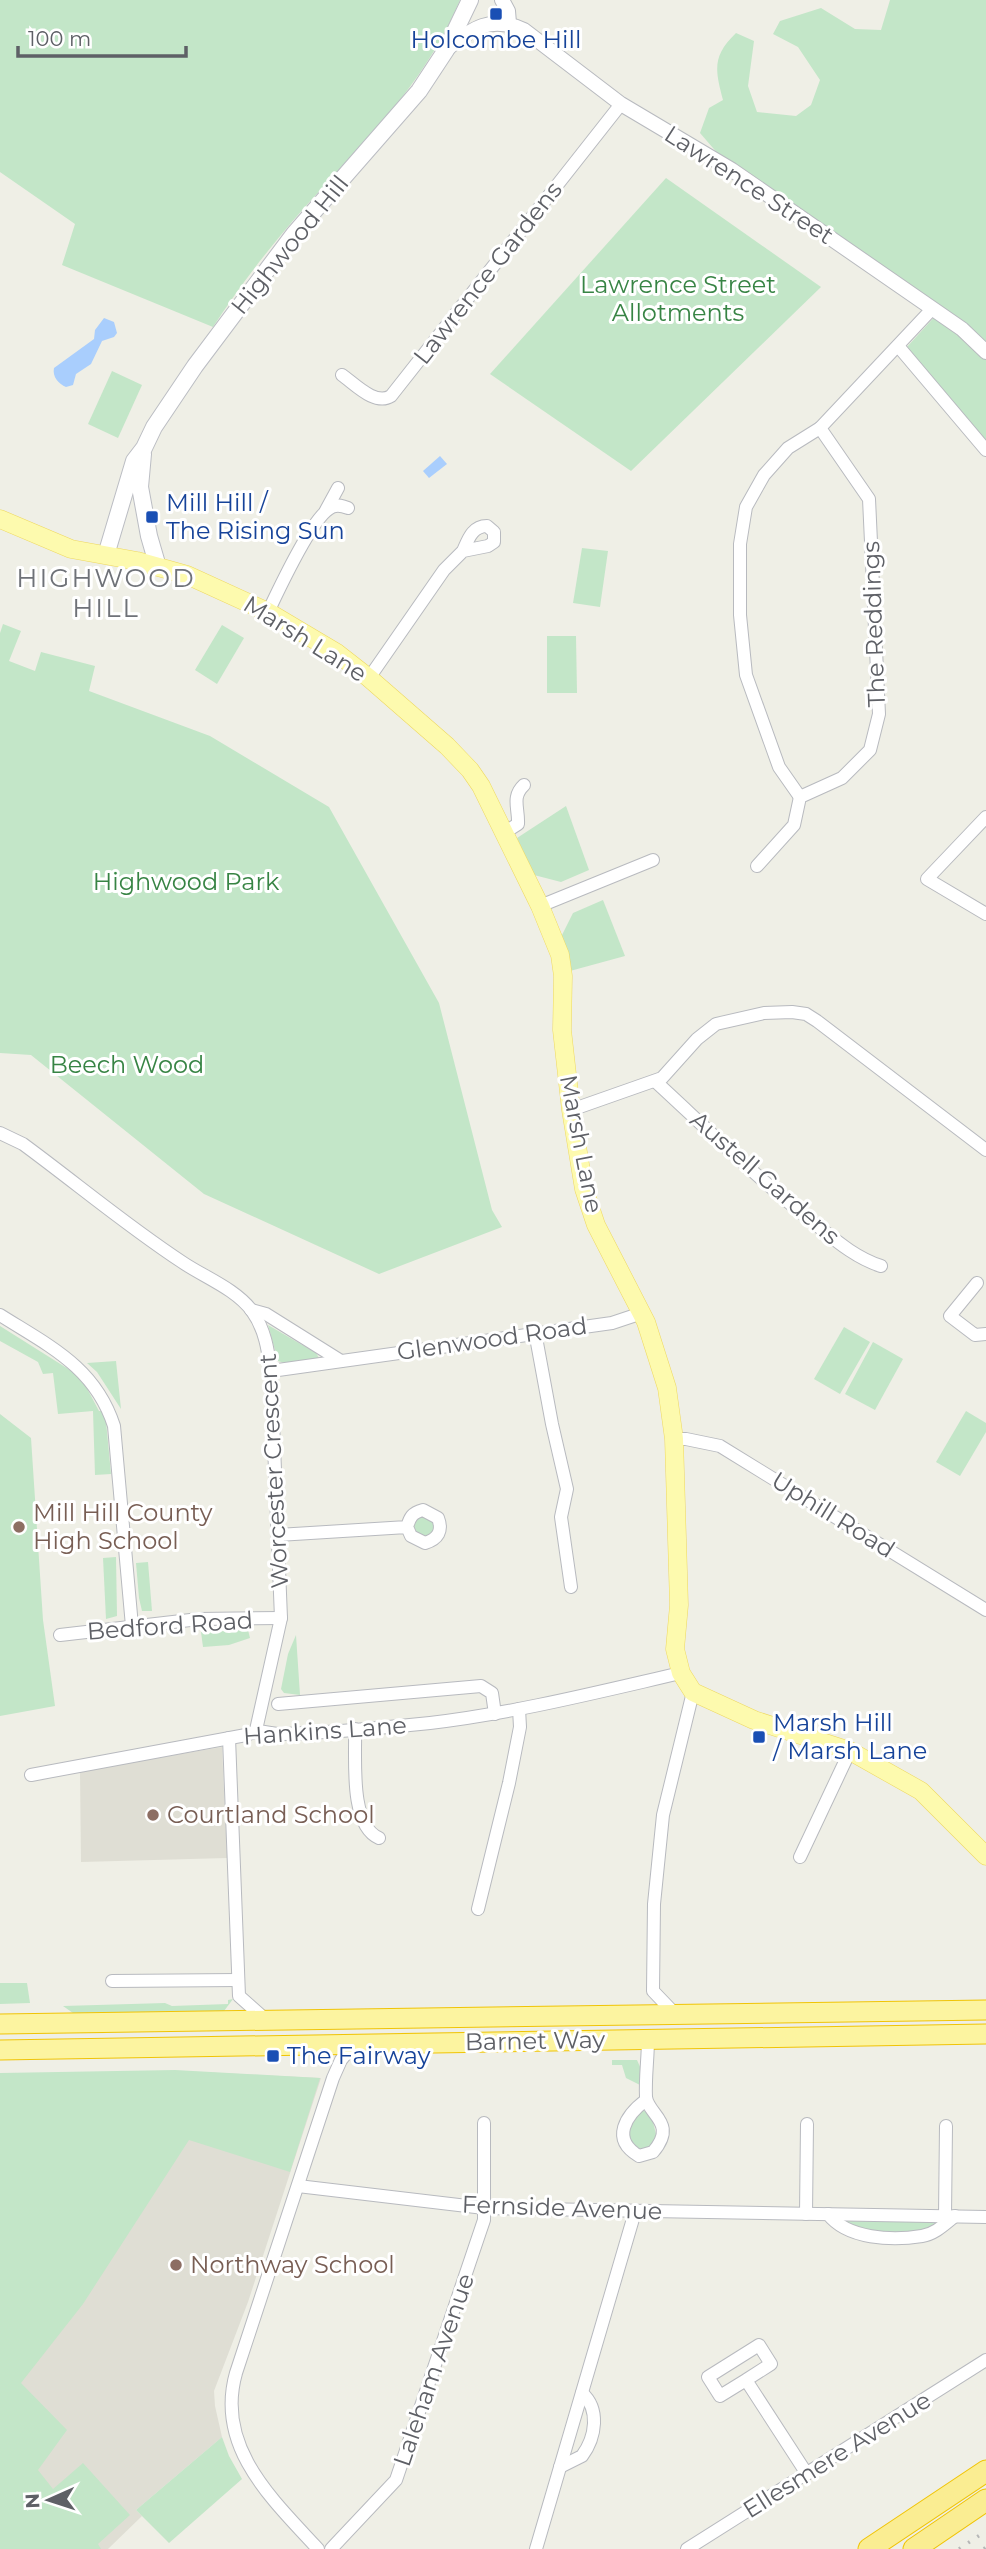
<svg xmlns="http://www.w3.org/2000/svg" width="986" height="2549" font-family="Montserrat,sans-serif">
<rect width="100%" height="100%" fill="#efefe6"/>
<!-- education -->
<g fill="#dfded4">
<polygon points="222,1747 227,1858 81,1862 80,1771"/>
<polygon points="179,2071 321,2078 248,2302 214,2391 215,2406 222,2437 136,2510 142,2516 108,2549 88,2549 27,2480 12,2390"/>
</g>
<!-- green -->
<g fill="#c3e6c8">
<path d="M0 0H460C430 72 378 129 325 185 284 229 246 276 213 327L62 265 75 224 0 172Z"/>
<path d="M890 0H986V449L906 348 938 313 732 170 700 133 709 108 723 100C715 70 712 56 736 33L754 41 748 86 757 112 796 116 811 105 820 80 798 47 773 34 780 21 821 8 855 29 881 30Z"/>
<polygon points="666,178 821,287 631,471 490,374"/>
<polygon points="112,371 142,385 118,438 88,424"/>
<polygon points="582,548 608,551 600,607 573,603"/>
<polygon points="3,624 21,631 9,661 35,671 41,652 95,666 89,691 210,736 329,807 439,1003 492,1210 502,1227 379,1274 204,1194 31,1055 0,1053 0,633"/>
<polygon points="222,625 244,638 217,684 195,670"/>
<polygon points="547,636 576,636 577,693 547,693"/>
<polygon points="566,806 589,870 561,882 534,875 517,838"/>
<polygon points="603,900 625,956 570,971 561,937 573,913"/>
<polygon points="268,1325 316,1353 319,1358 284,1363 278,1361"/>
<polygon points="0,1326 81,1377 99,1411 105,1411 111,1474 95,1475 93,1411 58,1414 53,1373 43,1374 38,1362 0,1341"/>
<polygon points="844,1327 870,1342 840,1394 814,1379"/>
<polygon points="873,1342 903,1359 875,1410 845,1394"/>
<polygon points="116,1361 121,1409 97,1372 87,1363"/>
<polygon points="966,1411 986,1423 986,1432 960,1476 936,1462"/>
<polygon points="0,1414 31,1438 43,1620 55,1706 0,1716"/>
<circle cx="424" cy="1527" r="10"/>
<polygon points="116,1557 117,1616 106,1619 103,1558"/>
<polygon points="148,1562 152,1611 142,1611 139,1598 136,1563"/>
<polygon points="248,1630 250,1638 229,1645 203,1647 201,1632"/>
<polygon points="296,1635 300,1695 284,1693 281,1689 288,1654"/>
<polygon points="0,1983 27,1983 30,2003 0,2004"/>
<polygon points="233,1999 224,2011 73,2013 63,2006 165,2003 172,2006 228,2004 228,2000"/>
<polygon points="612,2060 637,2060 641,2069 640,2085 626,2078 622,2065 612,2065"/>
<polygon points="175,2070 320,2078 290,2172 189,2140 83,2304 21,2383 67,2430 38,2470 53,2489 83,2463 130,2515 98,2544 101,2549 0,2549 0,2073"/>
<path d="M642 2110 651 2114 656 2134 652 2146 639 2150 634 2148C626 2131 629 2123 642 2110Z"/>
<polygon points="841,2221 938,2222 940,2224 921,2233 870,2233"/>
<polygon points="222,2437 229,2456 242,2479 169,2543 136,2510"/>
</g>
<!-- water -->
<g fill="#a9cefd">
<path d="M104 318 114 322 117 333 114 337 102 341 91 364 76 374 73 385 66 387C59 384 52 377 54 368L94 339 95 330Z"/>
<polygon points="440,456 447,464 429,478 423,471"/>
</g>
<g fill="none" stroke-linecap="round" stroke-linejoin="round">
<!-- minor casing -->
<g stroke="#b8babf" stroke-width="14">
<g id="minor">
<polyline points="898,346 986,450"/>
<path d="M342 375C355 384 375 406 391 396L621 104"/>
<polyline points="326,510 338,488"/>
<path d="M268 612C278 591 313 515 332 507 338 504 343 506 348 508"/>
<path d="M369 678 444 570 463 551 488 546 494 542V532L487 526C472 526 468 540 463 551"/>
<polyline points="800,797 779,767 746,675 740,615 740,544 746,507 764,475 788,448 820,428"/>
<polyline points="986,817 927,879 986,914"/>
<path d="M504 833 518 824C519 809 511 797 524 785"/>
<polyline points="757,866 794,825 800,797 842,778 870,750 879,714 869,499 820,428 932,309"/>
<polyline points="540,906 653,860"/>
<path d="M655 1081C706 1128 755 1176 809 1219 832 1237 853 1257 881 1266"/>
<polyline points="571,1110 662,1078 697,1039 716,1024 764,1013 792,1012 806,1014 817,1021 986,1150"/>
<path d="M0 1133 23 1144C76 1183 127 1226 182 1262 204 1277 236 1289 252 1311 265 1329 268 1350 271 1371L281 1618 256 1730"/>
<polyline points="977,1283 950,1316 975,1335 986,1334"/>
<polyline points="251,1310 266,1314 341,1361"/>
<path d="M0 1315C49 1346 95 1367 114 1426L132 1626"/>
<polyline points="535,1332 552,1424 567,1489 561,1517 571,1587"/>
<polyline points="271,1371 612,1323 642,1313"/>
<polyline points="674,1439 686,1439 720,1446 986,1610"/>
<path d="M278 1535 407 1527C410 1517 412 1513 423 1510L438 1518C443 1531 438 1539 425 1543L411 1536 407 1527"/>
<polyline points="60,1635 199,1619 281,1618"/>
<polyline points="278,1704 481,1686 492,1693 495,1714"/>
<path d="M355 1729C356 1757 349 1825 379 1838"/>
<polyline points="229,1738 239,1996 266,2020"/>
<path d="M31 1775 246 1735C260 1728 267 1734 282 1734 331 1733 381 1728 430 1723 515 1713 598 1692 681 1673"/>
<polyline points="800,1857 850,1751"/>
<polyline points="478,1909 509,1783 520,1727 519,1709"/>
<polyline points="112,1981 238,1980"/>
<polyline points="675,2014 653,1991 654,1904 663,1815 693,1692"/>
<path d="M646 2100C626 2115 610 2139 639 2156L653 2152C678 2123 648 2115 646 2097 645 2078 648 2058 648 2039"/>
<polyline points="298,2186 484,2208 986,2217"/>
<polyline points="806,2214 807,2124"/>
<path d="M828 2214C847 2239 892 2241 922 2236 935 2234 945 2224 955 2216"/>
<polyline points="945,2216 946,2126"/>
<polyline points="746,2380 771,2364 759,2345 708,2377 720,2396 746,2380 807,2474"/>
<path d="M560 2467 582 2456C596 2437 600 2409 582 2393"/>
<path d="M318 2549C272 2499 215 2447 236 2373L333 2078 341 2060 354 2044"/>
<polyline points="331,2549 396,2480 484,2220 484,2123"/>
<polyline points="536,2549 635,2212"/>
<polyline points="687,2549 986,2360"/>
</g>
</g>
<!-- tertiary casing -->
<g stroke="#b8babf" stroke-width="16">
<g id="tertiary">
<polyline points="502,0 508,11 509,23"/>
<path d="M447 49C472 28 491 15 524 30L621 104 732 170 962 329 986 352"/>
</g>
</g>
<!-- secondary casing -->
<g stroke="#bbbdc3" stroke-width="18">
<g id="secondary">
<polyline points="143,454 140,487 149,536 158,567"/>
<polyline points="106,555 134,461 144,448 154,427 195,366 294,234 419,91 446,50 470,0"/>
</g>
</g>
<!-- primary casing -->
<g stroke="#eed860" stroke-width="19">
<polyline id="primary" points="0,519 71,549 137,561 187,575 268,612 337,653 369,678 447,746 470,770 481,786 540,906 560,955 563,976 562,1030 571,1110 584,1189 596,1225 646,1322 667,1388 674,1439 679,1605 675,1649 681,1673 693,1692 754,1720 850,1751 921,1791 986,1856"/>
</g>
<!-- trunk casing -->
<g stroke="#f0c406" stroke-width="21">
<g id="trunk">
<polyline points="0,2024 986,2010"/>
<polyline points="0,2050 986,2034"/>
</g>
</g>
<!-- motorway casing -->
<g stroke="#f0c406" stroke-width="23">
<g id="motorway">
<polyline points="869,2549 986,2471"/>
<polyline points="914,2549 986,2500"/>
</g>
</g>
<!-- minor -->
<use href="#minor" stroke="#fff" stroke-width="12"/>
<!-- tertiary -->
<use href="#tertiary" stroke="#fff" stroke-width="14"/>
<!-- secondary -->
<use href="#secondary" stroke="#fff" stroke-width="16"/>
<!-- primary -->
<use href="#primary" stroke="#fdfaae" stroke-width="18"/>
<!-- trunk -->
<use href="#trunk" stroke="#fcf4a0" stroke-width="19"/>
<!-- motorway -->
<use href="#motorway" stroke="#faed92" stroke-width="21"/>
<!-- rail -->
<g stroke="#b6b7b7" stroke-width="3.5" stroke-dasharray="2 9" stroke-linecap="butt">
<polyline points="959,2549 986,2531"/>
<polyline points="984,2549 986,2547"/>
</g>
</g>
<!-- markers -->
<g fill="#1a4fb4" stroke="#fff" stroke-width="2.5">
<rect x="489" y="7" width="14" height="14" rx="3.5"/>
<rect x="145" y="510" width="14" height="14" rx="3.5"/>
<rect x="752" y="1730" width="14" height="14" rx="3.5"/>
<rect x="266" y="2049" width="14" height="14" rx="3.5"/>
</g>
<g fill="#8d6e63" stroke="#fff" stroke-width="2.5">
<circle cx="19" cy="1527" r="7"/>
<circle cx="153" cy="1815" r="7"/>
<circle cx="176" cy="2265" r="7"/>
</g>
<g text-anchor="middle" stroke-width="6" stroke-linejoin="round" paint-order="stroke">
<!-- transit labels -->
<g font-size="24" fill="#164399" stroke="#fff" text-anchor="start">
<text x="496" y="48" text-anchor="middle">Holcombe Hill</text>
<text x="166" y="511">Mill Hill /<tspan x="166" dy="28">The Rising Sun</tspan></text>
<text x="773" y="1731">Marsh Hill<tspan x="773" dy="28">/ Marsh Lane</tspan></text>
<text x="287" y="2064">The Fairway</text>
</g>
<!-- street labels -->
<g font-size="24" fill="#5e6066" stroke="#fff">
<text transform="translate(749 185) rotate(33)" y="8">Lawrence Street</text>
<text transform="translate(290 245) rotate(-51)" y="8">Highwood Hill</text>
<text transform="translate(488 273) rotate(-52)" y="8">Lawrence Gardens</text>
<text transform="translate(874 624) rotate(-92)" y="8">The Reddings</text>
<text transform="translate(305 639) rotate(32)" y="8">Marsh Lane</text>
<text transform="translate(581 1144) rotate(79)" y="8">Marsh Lane</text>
<text transform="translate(765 1178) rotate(41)" y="8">Austell Gardens</text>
<text transform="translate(492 1339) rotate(-8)" y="8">Glenwood Road</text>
<text transform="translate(274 1471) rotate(-93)" y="8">Worcester Crescent</text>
<text transform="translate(833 1515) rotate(32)" y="8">Uphill Road</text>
<text transform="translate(170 1626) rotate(-4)" y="8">Bedford Road</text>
<text transform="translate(325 1731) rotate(-4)" y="8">Hankins Lane</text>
<text transform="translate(535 2041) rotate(-1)" y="8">Barnet Way</text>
<text transform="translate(562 2208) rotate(2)" y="8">Fernside Avenue</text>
<text transform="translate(434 2370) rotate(-71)" y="8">Laleham Avenue</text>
<text transform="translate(837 2455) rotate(-32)" y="8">Ellesmere Avenue</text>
</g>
<!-- park labels -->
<g font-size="24" fill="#378444" stroke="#fff">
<text x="678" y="293">Lawrence Street<tspan x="678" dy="28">Allotments</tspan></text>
<text x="186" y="890">Highwood Park</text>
<text x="127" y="1073">Beech Wood</text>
</g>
<!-- education labels -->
<g font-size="24" fill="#785e54" stroke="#fff" text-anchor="start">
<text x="33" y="1521">Mill Hill County<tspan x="33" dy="28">High School</tspan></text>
<text x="167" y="1823">Courtland School</text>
<text x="190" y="2273">Northway School</text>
</g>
<!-- neighbourhood labels -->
<g font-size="26" letter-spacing="2" fill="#6f7278" stroke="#fff">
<text x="106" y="587">HIGHWOOD<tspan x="106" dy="30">HILL</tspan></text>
</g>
</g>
<!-- north arrow -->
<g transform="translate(49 2500) rotate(267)" stroke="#ffffff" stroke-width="5" paint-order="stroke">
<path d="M0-5L12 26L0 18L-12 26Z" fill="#5e6066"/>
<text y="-10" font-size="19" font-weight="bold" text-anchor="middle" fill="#5e6066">N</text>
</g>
<!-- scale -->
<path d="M18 46v10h168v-10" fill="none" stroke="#5e6066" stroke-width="3.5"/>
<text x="28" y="46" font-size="21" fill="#5e6066" stroke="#ffffff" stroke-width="5" paint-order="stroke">100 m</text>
</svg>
